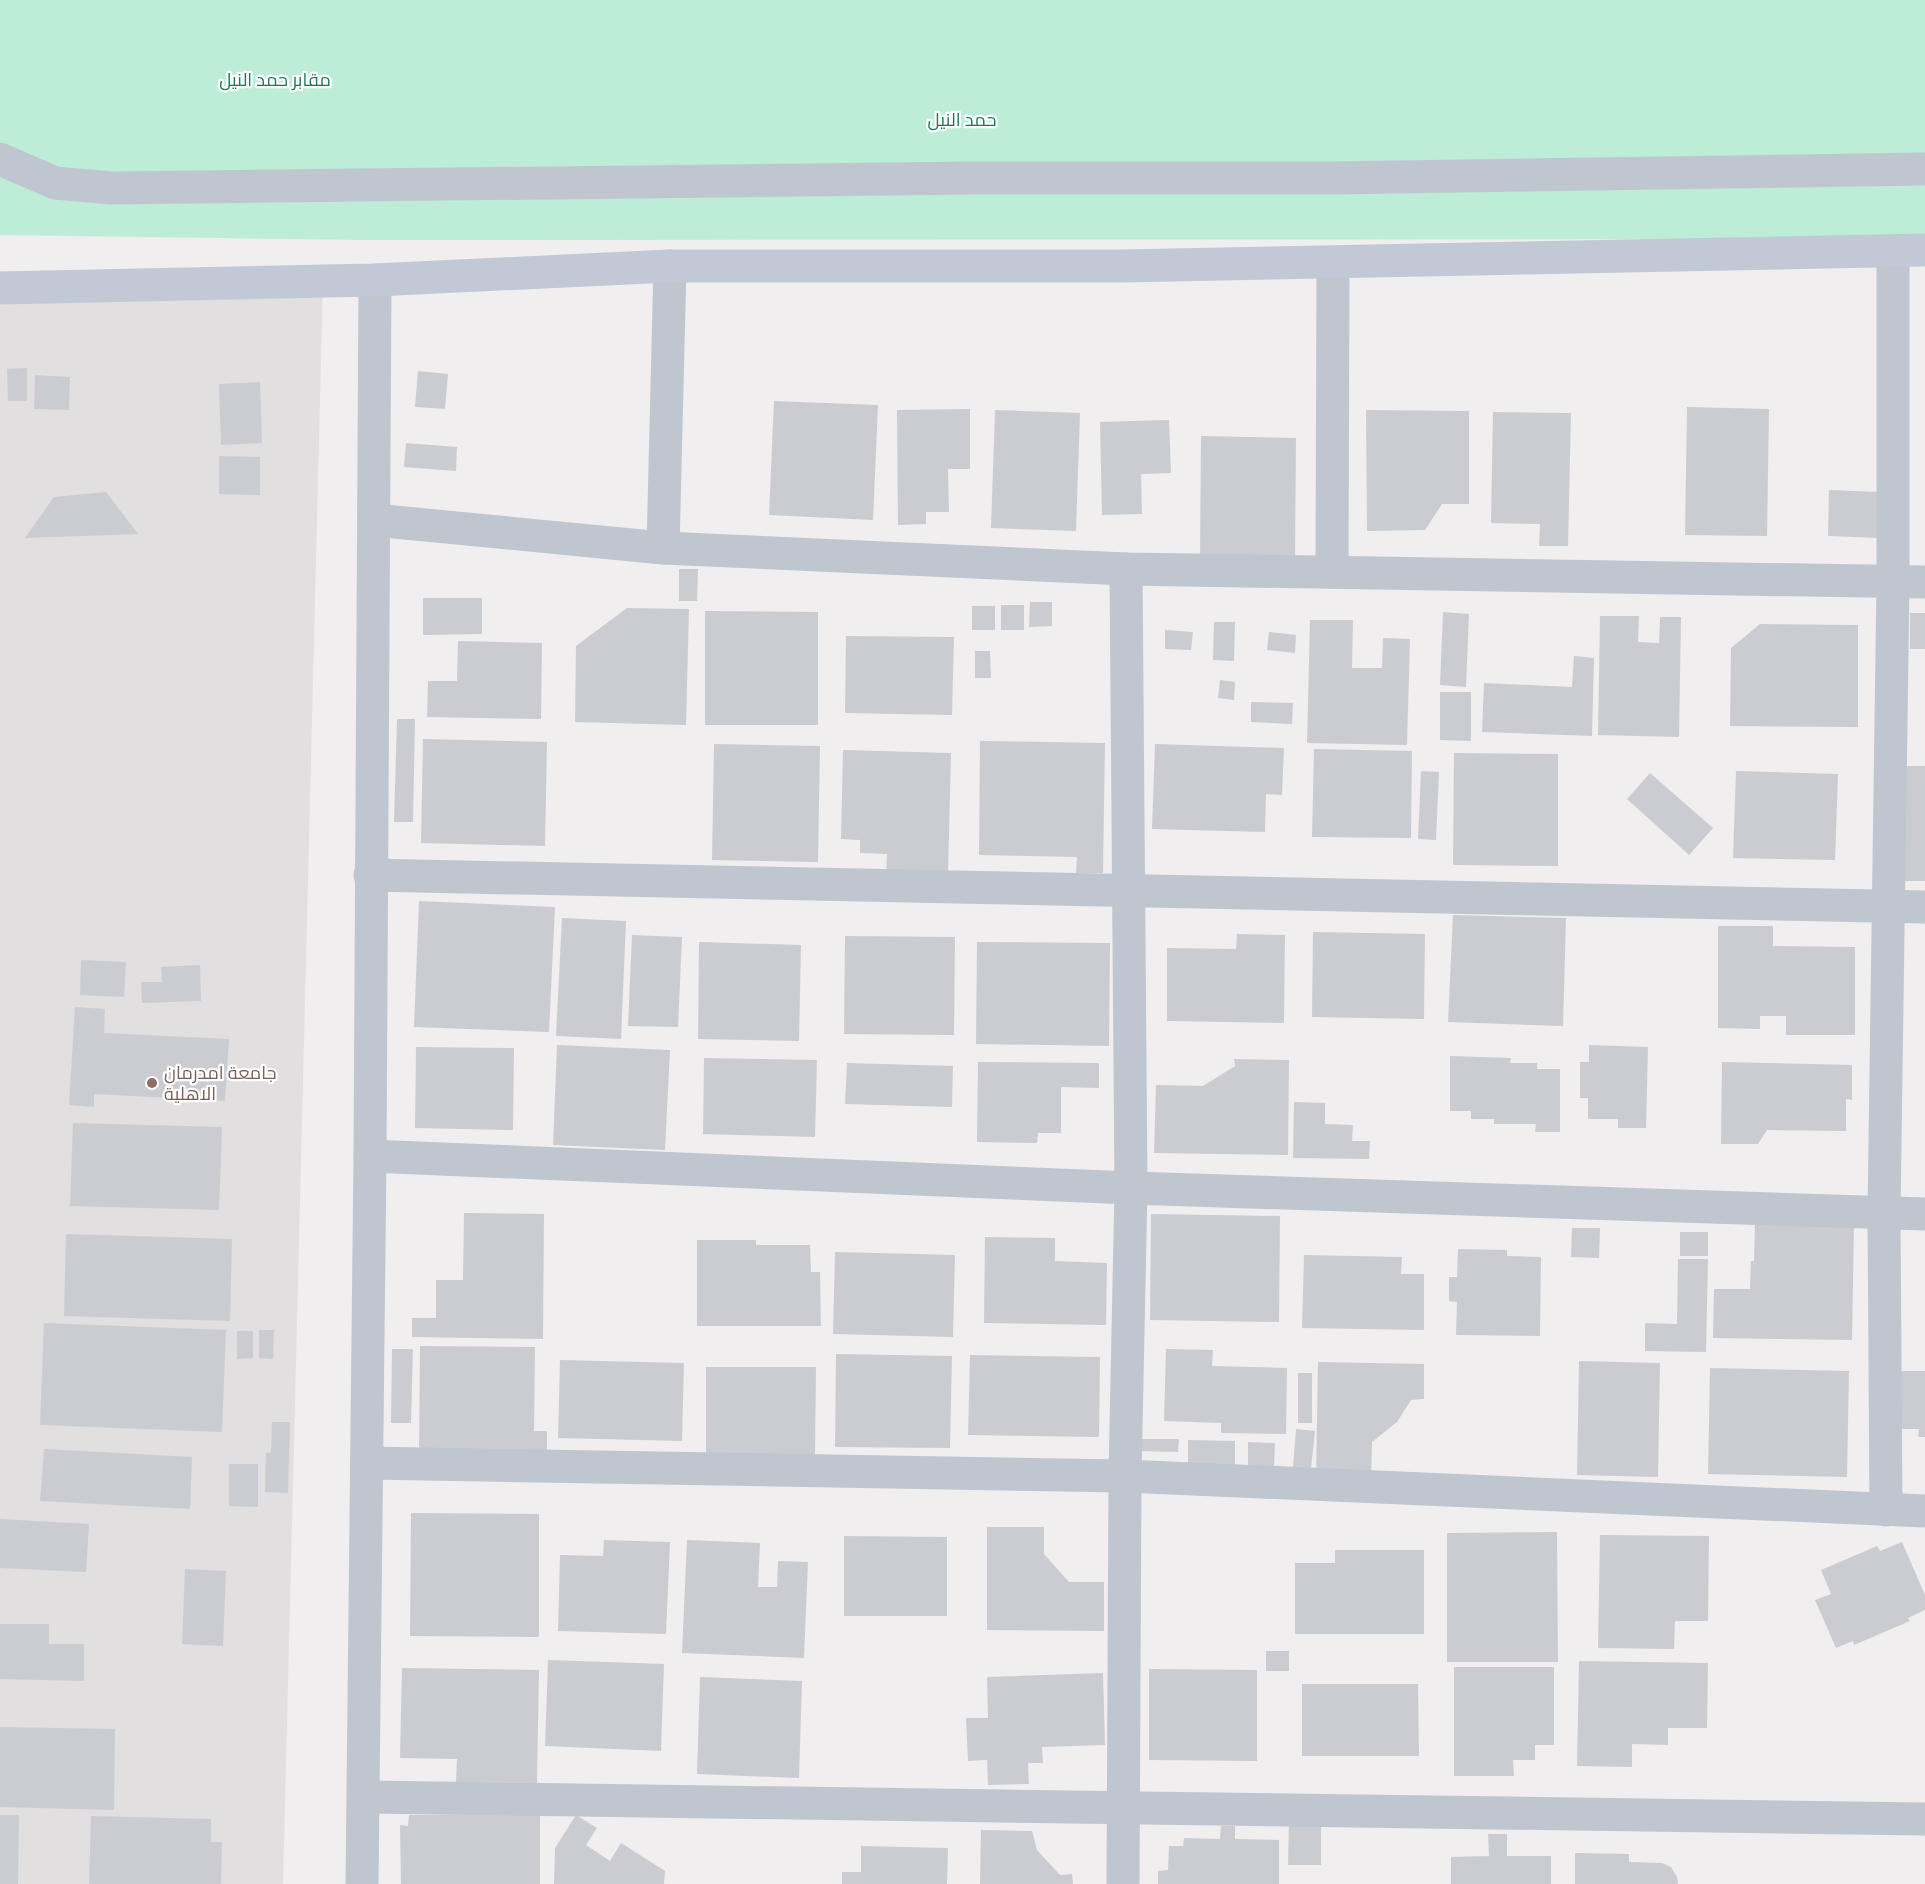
<svg xmlns="http://www.w3.org/2000/svg" width="1925" height="1884" font-family="Ubuntu,Cairo,sans-serif">
<rect width="100%" height="100%" fill="#f0eeee"/>
<!-- education -->
<polygon fill="#e1dfdf" points="323,279 283,1884 0,1884 0,283"/>
<!-- green -->
<polygon fill="#bdedd6" points="0,0 1925,0 1925,239 365,240 0,235"/>
<!-- building -->
<g fill="#cbccd2">
<polygon points="27,368 27,401 8,401 7,369"/>
<polygon points="418,371 448,374 445,409 415,407"/>
<polygon points="35,375 70,377 69,410 34,409"/>
<polygon points="260,382 262,443 221,445 219,384"/>
<polygon points="774,401 878,405 873,520 769,515"/>
<polygon points="1687,407 1769,409 1767,536 1685,535"/>
<polygon points="970,409 970,469 948,469 949,512 926,512 926,524 898,525 897,410"/>
<polygon points="995,410 1080,413 1076,531 991,528"/>
<polygon points="1366,410 1469,411 1469,504 1442,504 1425,530 1367,531"/>
<polygon points="1493,412 1571,413 1568,546 1539,546 1540,524 1491,523"/>
<polygon points="1169,420 1171,473 1141,474 1142,514 1102,515 1100,422"/>
<polygon points="1201,436 1296,438 1295,560 1200,559"/>
<polygon points="406,443 457,447 456,471 404,467"/>
<polygon points="219,456 260,457 260,495 219,494"/>
<polygon points="1829,490 1880,492 1879,538 1828,536"/>
<polygon points="106,492 138,534 25,538 54,497"/>
<polygon points="679,569 698,569 697,601 679,601"/>
<polygon points="423,598 482,598 482,634 423,635"/>
<polygon points="1030,602 1052,602 1052,626 1029,627"/>
<rect x="1001" y="605" width="23" height="25"/>
<rect x="972" y="606" width="23" height="24"/>
<polygon points="627,608 689,609 686,725 575,722 576,646"/>
<polygon points="705,611 818,612 818,725 705,725"/>
<polygon points="1443,612 1469,614 1466,687 1440,685"/>
<rect x="1910" y="613" width="15" height="36"/>
<polygon points="1600,616 1639,616 1638,642 1659,643 1660,617 1681,617 1679,737 1598,735"/>
<polygon points="1310,620 1353,620 1352,668 1382,668 1383,638 1410,639 1407,745 1307,743"/>
<polygon points="1214,622 1235,622 1234,661 1213,660"/>
<polygon points="1760,624 1858,625 1858,727 1730,726 1731,648"/>
<polygon points="1165,630 1193,632 1191,650 1165,649"/>
<polygon points="1269,632 1296,635 1295,653 1267,650"/>
<polygon points="846,636 954,637 952,715 845,713"/>
<polygon points="458,641 542,643 541,719 427,717 428,681 457,681"/>
<polygon points="975,651 990,651 991,678 975,678"/>
<polygon points="1574,656 1594,658 1592,736 1482,732 1484,683 1572,687"/>
<polygon points="1220,680 1235,682 1234,700 1218,698"/>
<polygon points="1440,692 1471,692 1471,741 1440,740"/>
<polygon points="1251,702 1293,703 1292,724 1251,722"/>
<polygon points="397,719 415,719 413,822 394,822"/>
<polygon points="423,739 547,742 545,846 421,843"/>
<polygon points="980,741 1105,743 1103,873 1076,873 1077,857 979,855"/>
<polygon points="714,744 820,746 818,862 712,860"/>
<polygon points="1155,744 1284,748 1282,795 1266,794 1265,832 1152,829"/>
<polygon points="1314,749 1412,751 1411,838 1312,837"/>
<polygon points="843,750 951,753 948,876 886,874 887,854 860,853 860,840 841,839"/>
<polygon points="1454,753 1558,754 1558,866 1453,865"/>
<polygon points="1901,766 1925,766 1925,881 1899,881"/>
<polygon points="1421,771 1439,772 1436,840 1418,839"/>
<polygon points="1736,771 1838,774 1835,860 1733,858"/>
<polygon points="1650,773 1713,828 1689,855 1627,799"/>
<polygon points="419,901 555,907 549,1032 414,1027"/>
<polygon points="1453,915 1566,918 1563,1026 1448,1022"/>
<polygon points="562,918 626,921 621,1039 556,1036"/>
<polygon points="1718,926 1773,926 1773,946 1855,947 1855,1035 1786,1035 1786,1016 1760,1016 1760,1029 1718,1028"/>
<polygon points="1313,932 1425,934 1424,1019 1312,1017"/>
<polygon points="1237,934 1285,935 1284,1023 1167,1021 1167,948 1236,949"/>
<polygon points="632,935 682,937 678,1027 628,1026"/>
<polygon points="845,936 955,937 954,1035 844,1034"/>
<polygon points="699,942 801,945 799,1041 698,1039"/>
<polygon points="977,942 1110,943 1109,1046 976,1044"/>
<polygon points="81,960 126,962 124,997 80,995"/>
<polygon points="200,965 201,1001 142,1003 141,982 162,982 161,967"/>
<polygon points="75,1007 105,1009 104,1033 229,1039 225,1101 94,1094 94,1107 69,1105"/>
<polygon points="557,1045 670,1050 665,1150 553,1145"/>
<polygon points="1589,1045 1648,1047 1646,1128 1618,1128 1618,1119 1588,1119 1588,1098 1580,1098 1580,1062 1589,1062"/>
<polygon points="416,1047 514,1048 513,1130 415,1128"/>
<polygon points="1450,1056 1511,1058 1510,1063 1537,1063 1537,1069 1560,1069 1560,1132 1535,1132 1536,1124 1494,1124 1494,1119 1471,1119 1471,1111 1450,1111"/>
<polygon points="704,1058 817,1060 815,1137 703,1134"/>
<polygon points="1234,1059 1289,1060 1288,1155 1154,1153 1156,1085 1203,1086 1235,1066"/>
<polygon points="978,1062 1099,1063 1099,1088 1061,1087 1061,1133 1038,1133 1037,1143 977,1142"/>
<polygon points="1722,1062 1852,1065 1852,1100 1846,1099 1846,1131 1767,1130 1758,1144 1721,1144"/>
<polygon points="847,1063 953,1066 952,1107 845,1104"/>
<polygon points="1294,1102 1325,1103 1325,1124 1353,1125 1352,1141 1370,1141 1369,1159 1293,1158"/>
<polygon points="73,1123 222,1127 219,1210 70,1206"/>
<polygon points="464,1213 544,1214 543,1339 412,1337 412,1318 436,1318 436,1280 463,1280"/>
<polygon points="1151,1214 1280,1216 1279,1322 1150,1320"/>
<polygon points="1755,1224 1854,1225 1852,1340 1713,1338 1714,1289 1750,1289 1751,1261 1754,1261"/>
<polygon points="1572,1228 1600,1228 1599,1258 1571,1257"/>
<rect x="1680" y="1232" width="28" height="24"/>
<polygon points="66,1234 232,1239 230,1321 64,1316"/>
<polygon points="985,1237 1055,1238 1055,1261 1107,1263 1106,1325 984,1323"/>
<polygon points="697,1240 756,1240 756,1245 810,1245 811,1272 820,1272 821,1326 697,1326"/>
<polygon points="1458,1249 1507,1250 1507,1256 1541,1257 1540,1336 1456,1335 1457,1302 1449,1301 1449,1277 1457,1277"/>
<polygon points="835,1252 955,1255 953,1337 833,1334"/>
<polygon points="1304,1255 1402,1257 1401,1274 1424,1274 1424,1330 1302,1328"/>
<polygon points="1678,1259 1708,1259 1706,1352 1645,1351 1645,1323 1677,1324"/>
<polygon points="44,1323 226,1330 222,1432 40,1425"/>
<polygon points="259,1330 274,1330 273,1359 259,1358"/>
<polygon points="237,1331 253,1331 253,1358 237,1359"/>
<polygon points="420,1346 535,1347 534,1431 547,1431 547,1456 419,1454"/>
<polygon points="392,1349 413,1349 411,1423 391,1423"/>
<polygon points="1166,1349 1213,1350 1212,1366 1287,1368 1286,1434 1221,1433 1221,1423 1164,1421"/>
<polygon points="836,1354 952,1356 950,1448 835,1447"/>
<polygon points="970,1355 1100,1357 1099,1437 968,1435"/>
<polygon points="560,1360 684,1363 682,1441 558,1438"/>
<polygon points="1579,1361 1660,1363 1658,1477 1577,1475"/>
<polygon points="1318,1362 1424,1364 1424,1399 1411,1400 1397,1422 1372,1442 1371,1480 1316,1479"/>
<polygon points="706,1367 816,1367 815,1455 706,1454"/>
<polygon points="1710,1368 1849,1371 1847,1477 1708,1474"/>
<polygon points="1896,1371 1925,1371 1925,1437 1918,1437 1919,1429 1896,1429"/>
<rect x="1298" y="1373" width="14" height="50"/>
<polygon points="272,1422 290,1422 288,1493 265,1492 266,1453 271,1453"/>
<polygon points="1296,1429 1315,1431 1311,1468 1293,1467"/>
<polygon points="1140,1439 1179,1439 1178,1452 1140,1451"/>
<polygon points="1188,1440 1235,1441 1235,1471 1188,1471"/>
<polygon points="1248,1442 1275,1443 1274,1467 1248,1466"/>
<polygon points="44,1449 192,1457 190,1509 40,1501"/>
<polygon points="229,1464 258,1464 258,1507 229,1506"/>
<polygon points="411,1513 539,1514 539,1637 410,1636"/>
<polygon points="0,1519 89,1524 86,1572 0,1568"/>
<polygon points="987,1527 1044,1527 1044,1554 1069,1582 1104,1582 1104,1631 987,1630"/>
<polygon points="1557,1532 1558,1662 1447,1662 1447,1533"/>
<polygon points="1600,1535 1709,1536 1708,1621 1675,1621 1674,1649 1598,1648"/>
<polygon points="844,1536 947,1537 947,1616 844,1616"/>
<polygon points="604,1540 670,1542 666,1634 558,1631 560,1555 603,1556"/>
<polygon points="687,1540 760,1543 758,1587 777,1587 778,1561 808,1562 804,1658 682,1653"/>
<polygon points="1902,1542 1925,1595 1925,1610 1908,1618 1910,1621 1854,1645 1853,1641 1836,1648 1815,1600 1831,1594 1821,1570 1877,1546 1880,1551"/>
<polygon points="1335,1550 1424,1550 1424,1634 1295,1634 1295,1563 1335,1563"/>
<polygon points="185,1569 226,1571 223,1646 182,1644"/>
<polygon points="0,1624 49,1624 49,1644 84,1644 84,1681 0,1679"/>
<rect x="1266" y="1651" width="23" height="20"/>
<polygon points="548,1660 664,1664 661,1751 545,1746"/>
<polygon points="1579,1661 1708,1663 1707,1728 1668,1728 1668,1745 1632,1744 1632,1767 1577,1766"/>
<polygon points="1454,1667 1554,1667 1554,1745 1535,1745 1535,1760 1513,1760 1514,1776 1454,1776"/>
<polygon points="402,1668 539,1670 537,1783 456,1782 457,1759 400,1758"/>
<polygon points="1149,1669 1257,1670 1257,1761 1149,1760"/>
<polygon points="1103,1673 1105,1745 1042,1747 1043,1763 1028,1763 1029,1784 988,1785 987,1760 968,1761 966,1718 988,1718 987,1677"/>
<polygon points="700,1677 802,1681 799,1778 697,1774"/>
<polygon points="1302,1684 1418,1684 1419,1756 1302,1756"/>
<polygon points="0,1727 115,1729 114,1810 0,1807"/>
<polygon points="540,1814 540,1884 401,1884 400,1825 408,1826 409,1815"/>
<polygon points="0,1815 19,1815 18,1884 0,1884"/>
<polygon points="576,1815 597,1828 586,1845 610,1861 621,1843 665,1871 664,1884 554,1884 555,1848"/>
<polygon points="91,1816 211,1819 211,1842 222,1842 221,1884 89,1884"/>
<polygon points="1289,1820 1321,1820 1321,1865 1288,1865"/>
<polygon points="1221,1826 1235,1826 1235,1839 1279,1840 1279,1884 1158,1884 1158,1871 1168,1870 1169,1846 1183,1846 1184,1838 1220,1839"/>
<polygon points="981,1830 1032,1831 1037,1850 1060,1875 1072,1874 1073,1884 980,1884"/>
<polygon points="1488,1834 1507,1834 1507,1856 1551,1856 1551,1884 1451,1884 1451,1857 1489,1856"/>
<polygon points="861,1846 948,1848 947,1884 842,1884 842,1872 861,1872"/>
<polygon points="1575,1853 1629,1854 1629,1862 1662,1863 1671,1867 1677,1877 1678,1884 1575,1884"/>
</g>
<g fill="none" stroke-linecap="round" stroke-linejoin="round">
<!-- street -->
<g stroke="#bfc6cf" stroke-width="33">
<polyline points="0,159 55,183 112,188 972,178 1332,178 1925,169"/>
<polyline points="374,520 663,548 1126,569 1925,582"/>
<polyline points="663,548 670,266"/>
<polyline points="1332,572 1333,263"/>
<polyline points="370,875 1925,907"/>
<polyline points="370,1156 1131,1188 1925,1214"/>
<polyline points="368,1463 1125,1476 1925,1511"/>
<polyline points="1886,1510 1884,1213 1893,582 1893,252"/>
<polyline points="364,1797 1925,1819"/>
<polyline points="362,1884 370,1156 375,280"/>
<polyline points="1123,1884 1125,1476 1131,1188 1126,569"/>
</g>
<!-- secondary -->
<polyline stroke="#c1c8d6" stroke-width="33" points="0,288 375,280 670,266 1123,266 1925,250"/>
</g>
<!-- markers -->
<circle fill="#8d6e63" stroke="#fff" stroke-width="2" cx="152" cy="1083" r="6"/>
<g text-anchor="middle" stroke-width="4.5" stroke-linejoin="round" paint-order="stroke">
<!-- park labels -->
<g font-size="18" fill="#1a7957" stroke="#fff">
<text x="275" y="86">مقابر حمد النيل</text>
<text x="962" y="126">حمد النيل</text>
</g>
<!-- education labels -->
<g font-size="18" fill="#785e54" stroke="#fff" text-anchor="start">
<text x="164" y="1079">جامعة امدرمان<tspan x="164" dy="21">الاهلية</tspan></text>
</g>
</g>
</svg>
